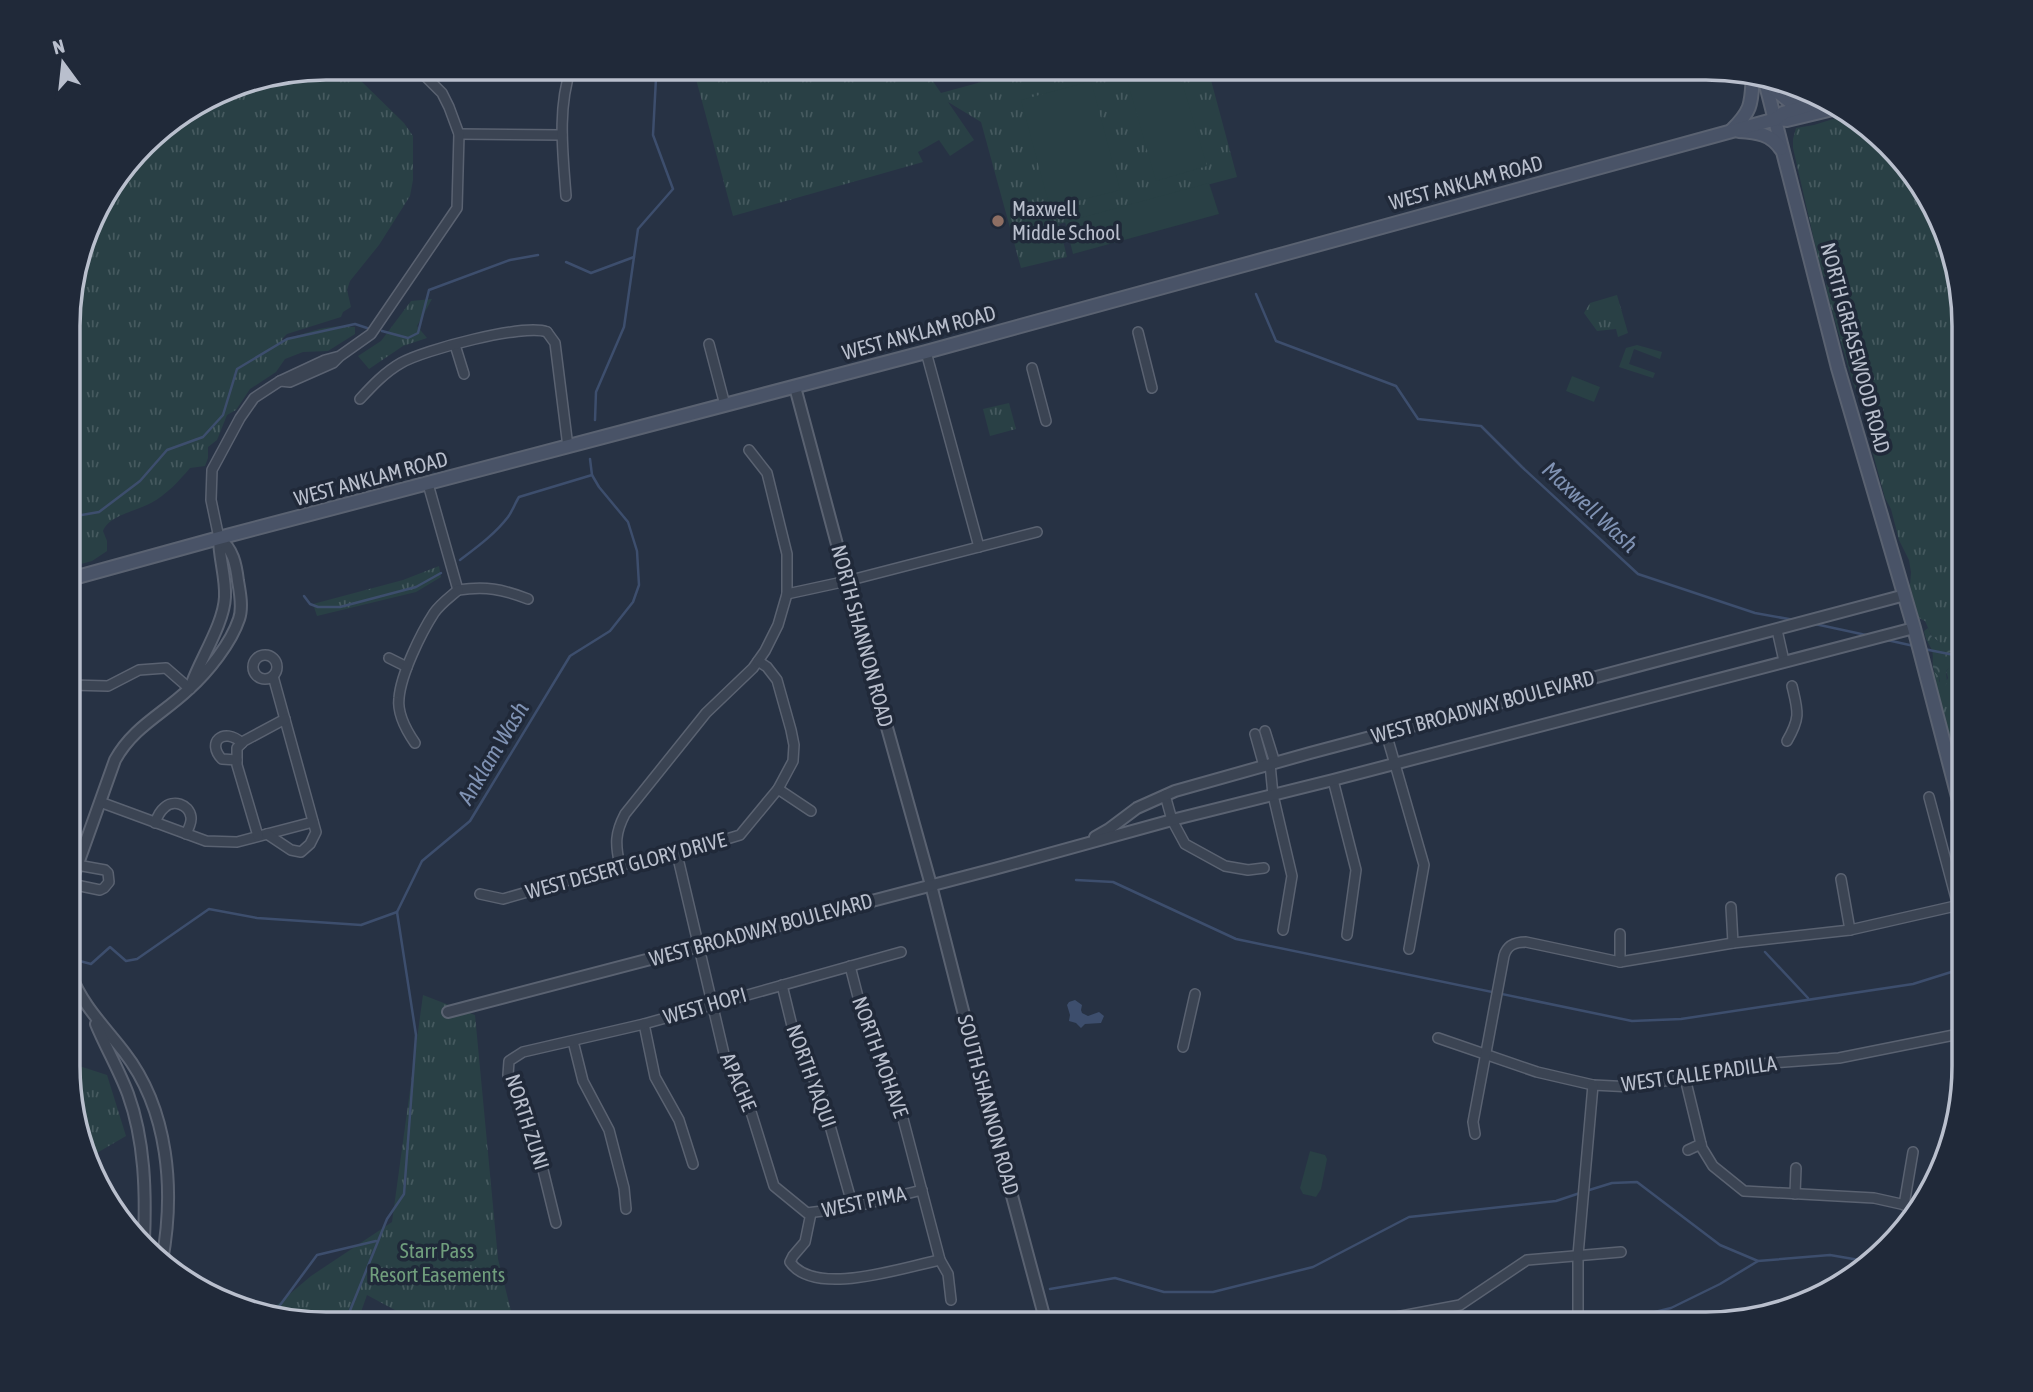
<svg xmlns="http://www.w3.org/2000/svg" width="2033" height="1392" font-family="'Asap Condensed',sans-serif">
<defs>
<pattern id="grass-tufts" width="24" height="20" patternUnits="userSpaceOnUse" patternTransform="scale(1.75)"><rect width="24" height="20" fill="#294045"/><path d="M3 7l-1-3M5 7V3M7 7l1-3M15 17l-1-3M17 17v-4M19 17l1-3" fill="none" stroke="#465a5f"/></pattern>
<pattern id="forest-crowns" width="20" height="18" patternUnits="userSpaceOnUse" patternTransform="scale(1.75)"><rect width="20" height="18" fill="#294045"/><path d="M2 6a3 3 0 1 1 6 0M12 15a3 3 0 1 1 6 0" fill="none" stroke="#465a5f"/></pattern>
</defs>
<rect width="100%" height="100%" fill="#273244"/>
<!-- grass -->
<g fill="url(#grass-tufts)">
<path d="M327 68H343L358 78 404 123 413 136V180L410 196 379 245 350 281 347 290 351 307 343 312 341 317 287 334 282 339 283 341C308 332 328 324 355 327V334L328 351 303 352 285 359 276 372 250 389 236 410 227 415 217 440 208 447V458L205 466 190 468C179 481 166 495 151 503 137 511 109 515 103 531L107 541V551L92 561 70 567V293L95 212 156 133 228 88Z"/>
<polygon points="693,68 963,68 930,77 941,93 1029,69 1208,69 1237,177 1059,224 1067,257 1021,268 981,122 948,102 974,140 950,156 939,140 918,152 923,162 733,216"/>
<polygon points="1849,114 1863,121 1938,212 1964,310 1964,797 1934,679 1934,671 1939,676 1939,682 1947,680 1948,678 1946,671 1951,666 1945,649 1938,641 1932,637 1925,621 1919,618 1910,586 1911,572 1909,560 1899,540 1891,509 1885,498 1872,450 1868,423 1852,380 1828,297 1826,285 1829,279 1823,276 1819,262 1793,148 1793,139 1796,128 1814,125"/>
<polygon points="1617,295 1628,333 1618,337 1616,329 1597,331 1584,313 1590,303"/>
<polygon points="432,299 417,326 427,338 403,346 369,369 358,356 381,341 411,301"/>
<polygon points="1637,345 1662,352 1660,359 1634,349 1629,364 1655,373 1653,378 1619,367 1626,348"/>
<polygon points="1009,403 1016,429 990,436 983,409"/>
<polygon points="439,566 441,577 416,592 317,616 313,604 403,580"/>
<polygon points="423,995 475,1015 498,1259 514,1323 419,1323 367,1295 357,1323 310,1323 266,1314 311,1276 392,1222"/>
<polygon points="70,1063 107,1075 126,1136 90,1157 70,1099"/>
</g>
<!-- forest -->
<path fill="url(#forest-crowns)" d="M1928 628 1932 637 1938 641 1945 648 1953 643 1964 642V664C1958 668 1952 664 1946 671L1947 683 1944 687 1940 684 1939 676C1928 667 1936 659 1931 648 1928 642 1925 639 1924 631Z"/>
<!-- pitch -->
<g fill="#294045">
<polygon points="1140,69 1178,69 1207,166 1156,181 1125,73"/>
<polygon points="1091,81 1120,190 1050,208 1021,100"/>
<polygon points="1209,183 1219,214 1073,254 1065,222"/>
<polygon points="1572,376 1600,387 1594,402 1566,391"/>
<polygon points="1310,1151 1325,1155 1327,1159 1321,1189 1316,1197 1303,1194 1300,1188"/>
</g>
<!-- water -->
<polygon fill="#3d4e6d" points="1075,1000 1082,1005 1081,1010 1082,1013 1088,1016 1099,1012 1104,1016 1101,1023 1085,1024 1081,1028 1076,1023 1069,1021 1070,1015 1067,1005 1069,1002"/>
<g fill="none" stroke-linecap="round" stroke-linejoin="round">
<!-- stream -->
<g stroke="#3d4e6d" stroke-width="2.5">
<polyline points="566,262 591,273 634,257"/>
<polyline points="1256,294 1276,341 1396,386 1418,419 1481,426 1522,467 1638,574 1755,613 1794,620"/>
<polyline points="382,331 408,338 418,333 429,290 510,260 538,255"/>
<polyline points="595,420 596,392 624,327 638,229 673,189 653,135 656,78 661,68"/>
<polyline points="70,517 99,512 140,481 167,450 203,437 223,415 237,369 287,339 355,324 367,328"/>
<path d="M460 560C477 547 495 534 508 517 513 510 515 503 519 497L592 475"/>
<polyline points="304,596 310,604 318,607 340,607 416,587 441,573"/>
<polyline points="1815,624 1866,635"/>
<polyline points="1887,640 1914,646"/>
<polyline points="1924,649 1964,657"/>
<polyline points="1076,880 1113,882 1236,939 1632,1021 1681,1019 1913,984 1964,968"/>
<polyline points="1765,952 1808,998"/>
<polyline points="76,960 91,964 110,947 126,961 137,959 209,909 257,918 361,925 397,912"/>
<polyline points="1586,1191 1612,1183 1637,1182 1720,1245 1758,1261"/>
<polyline points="1050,1289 1115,1278 1164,1292 1213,1292 1313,1267 1409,1217 1556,1201 1580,1193"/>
<polyline points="272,1316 317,1255 376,1241"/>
<polyline points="1581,1318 1592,1316 1606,1318 1635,1317 1671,1308 1720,1284 1758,1261 1830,1255 1865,1261"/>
<polyline points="345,1323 387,1219 404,1194 416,1035 397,912 422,861 470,821 570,656 610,631 633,602 639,585 637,551 628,522 599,487 592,475 590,459"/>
<polyline points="1554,1324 1574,1319"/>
</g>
<!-- minor casing -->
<g stroke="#5a6271" stroke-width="12">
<g id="minor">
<polyline points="459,134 562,135"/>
<path d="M566 196C563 154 557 109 571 68"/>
<polyline points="547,332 555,343 568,447"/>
<polyline points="1138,332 1152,388"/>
<polyline points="709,344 725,405"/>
<polyline points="455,345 464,374"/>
<polyline points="926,352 979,547"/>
<polyline points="340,356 325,360 280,381 290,382 333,363 340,356 371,334 457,208 459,134 449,107 442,93 417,68"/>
<polyline points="1032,368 1046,421"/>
<path d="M360 399C372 386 385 372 401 363 423 350 525 323 547 332"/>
<polyline points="428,484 458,590"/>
<polyline points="219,538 211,500 212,470 240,418 254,398 280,381"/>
<path d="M458 590C486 586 502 589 528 599"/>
<polyline points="787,594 847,581 1037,532"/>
<polyline points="1777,630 1784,661"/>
<circle cx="265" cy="667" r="12"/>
<polyline points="389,658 407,667"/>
<polyline points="70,685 108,686 139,670 166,668 190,689"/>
<polyline points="1265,731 1275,763"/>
<polyline points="1386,733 1424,865 1409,949"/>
<polyline points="1255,734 1264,766"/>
<path d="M1787 741C1801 717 1798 711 1792 686"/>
<path d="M415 743C406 730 397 714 399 698 401 674 421 633 434 613 440 604 450 597 458 590"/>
<path d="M237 760 222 759C206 743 223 726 242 743"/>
<polyline points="1270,764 1273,795 1292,876 1283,930"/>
<polyline points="1333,780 1356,870 1347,935"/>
<polyline points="778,789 811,811"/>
<polyline points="1165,795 1172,820 1185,844 1225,866 1248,870 1264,868"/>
<polyline points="1929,797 1958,906"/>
<polyline points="100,802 206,841 237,842 313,822"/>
<path d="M155 823C157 818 159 812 164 808 173 799 189 804 191 817 192 823 188 829 186 834"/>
<polyline points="267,834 291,850 301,852 310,844 316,832 273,676"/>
<polyline points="258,836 237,765 237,748 244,741 285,719"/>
<polyline points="677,854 724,1054 732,1075 747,1099 774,1186 807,1213 853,1207 922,1190"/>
<path d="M620 866C615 844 615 833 625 814L706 713 753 668 765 651 778 625 787 594V554L767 473 749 450"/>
<polyline points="1841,879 1850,930"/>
<polyline points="71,884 100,890 104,888 109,882 108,873 105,870 77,865"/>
<polyline points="480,894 503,899 625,864 677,854 740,835 778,789 793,761 794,745 791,730 777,680 767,667 758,661"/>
<polyline points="1731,907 1733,943"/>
<polyline points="1620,934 1620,962"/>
<polyline points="850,966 865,1024 891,1073 940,1260 948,1274 951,1300"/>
<polyline points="782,985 793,1030 801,1053 821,1094 853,1207"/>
<polyline points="644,1024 655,1077 679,1120 693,1164"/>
<polyline points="1438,1038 1537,1072 1593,1085 1633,1087 1746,1065 1839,1058 1964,1033"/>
<polyline points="573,1041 583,1081 609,1130 624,1188 626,1209"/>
<polyline points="1183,1047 1195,994"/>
<polyline points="1685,1078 1702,1148 1713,1166 1744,1191 1874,1198 1919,1208"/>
<path d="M1475 1134 1473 1122 1504 956C1507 945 1515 942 1526 942L1620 962 1733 943 1850 930 1964 904"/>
<polyline points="1688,1150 1701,1144"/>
<polyline points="1795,1194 1796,1168"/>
<polyline points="1904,1205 1913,1152"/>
<path d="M811 1213 805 1242 793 1256 790 1262C815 1298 904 1267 940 1260"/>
<polyline points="556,1223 532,1125 508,1075 509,1061 523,1052 644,1024 901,952"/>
<polyline points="1359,1324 1460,1305 1527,1260 1621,1252"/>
<polyline points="1578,1324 1578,1255 1593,1085"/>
</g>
</g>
<!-- tertiary casing -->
<g stroke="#5a6271" stroke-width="14">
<g id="tertiary">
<polyline points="795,387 862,638 931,885 973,1050 1046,1323"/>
<path d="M192 683C201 658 224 623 225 597 226 577 219 558 219 538"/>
<polyline points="1095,837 1109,829 1137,808 1175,791 1310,753 1905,595"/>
<path d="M70 886 115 760C133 727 163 714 189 689 208 672 231 643 239 619 243 608 240 592 238 581 236 564 233 549 219 538"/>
<path d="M70 973C82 1005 104 1026 124 1052 169 1110 175 1191 162 1261"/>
<polyline points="448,1012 994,869 1172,820 1333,780 1914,628"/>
<path d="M96 1024C106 1048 119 1070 128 1094 145 1141 146 1193 144 1241"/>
</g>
</g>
<!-- secondary casing -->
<g stroke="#5a6271" stroke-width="16">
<g id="secondary">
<polyline points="1764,77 1838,368 1914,628 1964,820"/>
<polyline points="1766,83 1789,101 1807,105"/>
<polyline points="1779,119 1787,120 1837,108"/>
<path d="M1732 130C1753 109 1751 103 1753 75"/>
<path d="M1739 131C1757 132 1771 134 1781 149"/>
<polyline points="70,579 219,538 926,352 1776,119 1783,113 1824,101"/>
</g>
</g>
<!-- minor -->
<use href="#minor" stroke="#3b4453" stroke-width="9"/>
<!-- tertiary -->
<use href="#tertiary" stroke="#3b4453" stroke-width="10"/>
<!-- secondary -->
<use href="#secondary" stroke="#495367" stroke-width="12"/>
</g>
<!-- markers -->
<circle fill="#8d6e63" stroke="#202939" stroke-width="2.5" cx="998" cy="221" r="7"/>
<g text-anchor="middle" stroke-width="7" stroke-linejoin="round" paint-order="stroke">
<!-- street labels -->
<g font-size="21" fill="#b9bfcd" stroke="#202939">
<text transform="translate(1466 183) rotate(-15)" y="7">WEST ANKLAM ROAD</text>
<text transform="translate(919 333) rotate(-15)" y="7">WEST ANKLAM ROAD</text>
<text transform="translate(1855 348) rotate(75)" y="7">NORTH GREASEWOOD ROAD</text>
<text transform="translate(371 479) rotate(-15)" y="7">WEST ANKLAM ROAD</text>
<text transform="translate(862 636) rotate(75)" y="7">NORTH SHANNON ROAD</text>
<text transform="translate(1483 707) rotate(-15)" y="7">WEST BROADWAY BOULEVARD</text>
<text transform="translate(626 866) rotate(-15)" y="7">WEST DESERT GLORY DRIVE</text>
<text transform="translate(761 930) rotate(-15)" y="7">WEST BROADWAY BOULEVARD</text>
<text transform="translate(705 1006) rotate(-16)" y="7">WEST HOPI</text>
<text transform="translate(880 1057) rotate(70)" y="7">NORTH MOHAVE</text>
<text transform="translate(1699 1074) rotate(-8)" y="7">WEST CALLE PADILLA</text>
<text transform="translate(811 1076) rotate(70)" y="7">NORTH YAQUI</text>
<text transform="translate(738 1082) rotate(67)" y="7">APACHE</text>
<text transform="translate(988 1105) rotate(75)" y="7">SOUTH SHANNON ROAD</text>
<text transform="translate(527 1122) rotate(72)" y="7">NORTH ZUNI</text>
<text transform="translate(864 1202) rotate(-12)" y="7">WEST PIMA</text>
</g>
<!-- poi labels -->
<g font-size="21" fill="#b9bfcd" stroke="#202939" text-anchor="start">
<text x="1012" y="216">Maxwell<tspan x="1012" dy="24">Middle School</tspan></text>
</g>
<!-- park labels -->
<g font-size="21" fill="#709e7d" stroke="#202939">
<text x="437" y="1258">Starr Pass<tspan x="437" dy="24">Resort Easements</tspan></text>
</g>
<!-- water labels -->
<g font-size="23" font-style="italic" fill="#8093b4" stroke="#202939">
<text transform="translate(1590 507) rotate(43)" y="8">Maxwell Wash</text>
<text transform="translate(493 753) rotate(-59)" y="8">Anklam Wash</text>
</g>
</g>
<!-- crop -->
<path d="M0 0H2033V1392H0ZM326 80H1706A246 246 0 0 1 1952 326V1066A246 246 0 0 1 1706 1312H326A246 246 0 0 1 80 1066V326A246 246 0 0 1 326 80Z" fill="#202939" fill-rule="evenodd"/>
<path fill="none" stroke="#b9bfcd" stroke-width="3.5" d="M326 80H1706A246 246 0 0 1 1952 326V1066A246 246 0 0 1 1706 1312H326A246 246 0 0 1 80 1066V326A246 246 0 0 1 326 80Z"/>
<!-- north arrow -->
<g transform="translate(63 63) rotate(345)" stroke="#202939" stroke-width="5" paint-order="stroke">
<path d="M0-5L12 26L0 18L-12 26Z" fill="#b9bfcd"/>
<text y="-10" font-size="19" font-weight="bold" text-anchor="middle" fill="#b9bfcd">N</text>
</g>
</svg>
